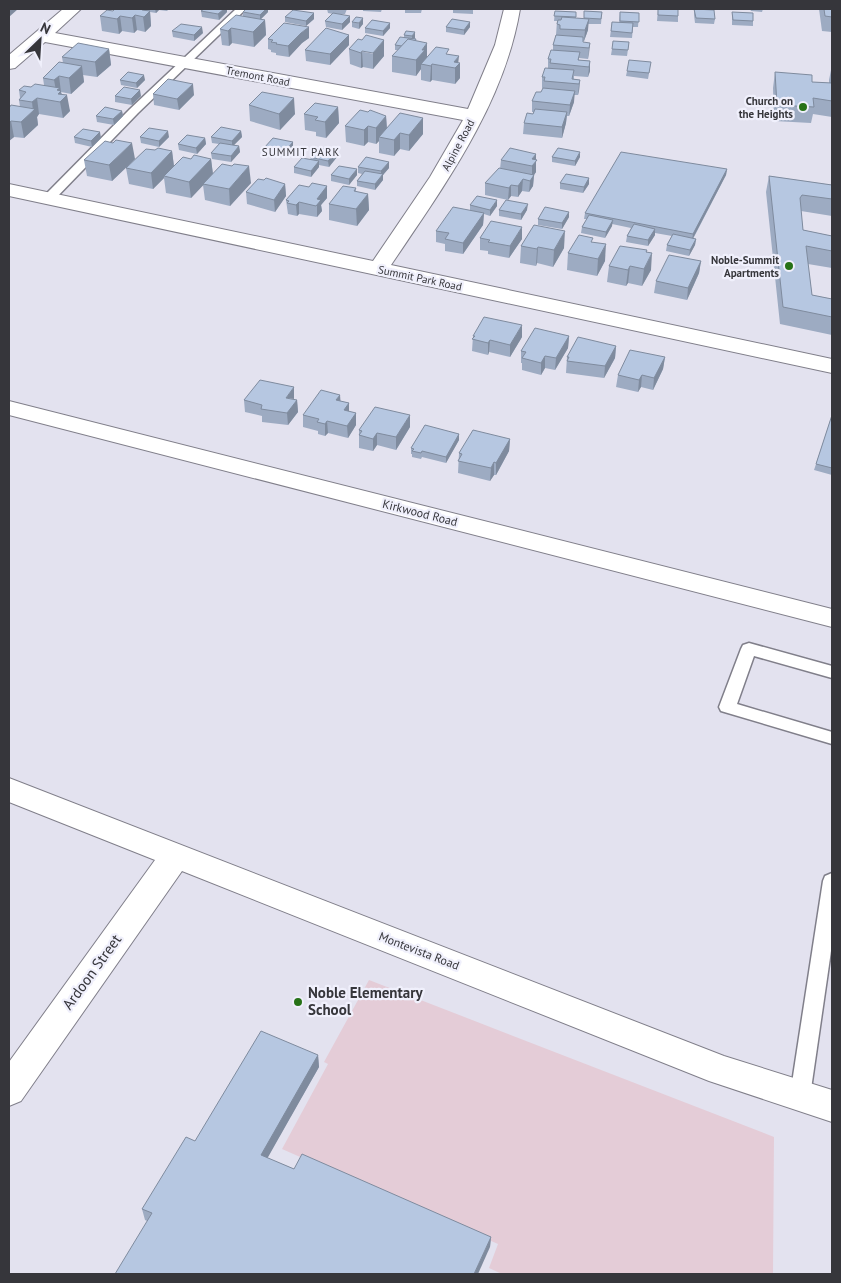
<svg xmlns="http://www.w3.org/2000/svg" width="841" height="1283" font-family="'PT Sans',sans-serif">
<rect width="100%" height="100%" fill="#e3e2ef"/>
<!-- green -->
<polygon fill="#e4ccd7" points="369,980 774,1137 773,1274 502,1274 489,1268 498,1244 282,1149 328,1064 324,1062"/>
<g fill="none" stroke-linecap="round" stroke-linejoin="round">
<!-- service casing -->
<g stroke="#807f8a" stroke-width="3">
<g id="service">
<polygon points="236,9 246,9 138,113 52,202 44,202 42,199 44,196 130,109"/>
<polygon points="749,643 832,666 832,678 754,656 737,704 832,732 832,744 721,711 719,707 741,649 743,645"/>
<polygon points="832,873 832,944 810,1096 807,1103 800,1105 793,1103 790,1096 823,881 825,876"/>
</g>
</g>
<!-- minor casing -->
<g stroke="#807f8a" stroke-width="2">
<g id="minor">
<path d="M63 9H81L55 33 468 109 495 45 504 9H520C504 105 444 186 391 265L832 359V373L9 196V184L373 261 430 177 463 120 45 42 15 68 9 69V55Z"/>
<polygon points="9,401 832,609 832,627 9,415"/>
<polygon points="9,778 724,1056 832,1090 832,1122 709,1081 182,871 21,1101 9,1106 9,1062 155,860 9,802"/>
</g>
</g>
<!-- service -->
<use href="#service" fill="#fff" fill-rule="evenodd"/>
<!-- minor -->
<use href="#minor" fill="#fff" fill-rule="evenodd"/>
</g>
<!-- wall -->
<g fill="#9dabc2">
<polygon points="115,9 169,9 167,11 159,10 156,13 150,12 151,26 145,32 137,30 134,33 122,31 119,34 102,31 100,16 113,11"/>
<polygon points="204,9 227,9 227,12 219,20 202,17 201,11"/>
<polygon points="246,9 268,9 268,12 261,19 265,20 266,35 254,47 232,43 229,46 222,45 220,29 243,16 243,12"/>
<polygon points="327,9 347,9 345,14 335,14 350,16 350,22 342,30 326,27 325,21 333,14 328,13"/>
<polygon points="363,9 382,9 381,12 363,11"/>
<polygon points="405,9 422,9 421,13 405,13"/>
<polygon points="453,9 473,9 473,14 453,13"/>
<polygon points="658,9 678,16 678,22 657,21"/>
<polygon points="694,9 715,19 714,24 695,23 694,15"/>
<polygon points="750,9 763,9 762,12 751,11"/>
<polygon points="819,9 832,9 832,32 822,31"/>
<polygon points="555,11 576,12 576,18 584,19 584,11 602,12 601,24 588,24 588,30 584,41 583,41 583,43 590,43 588,59 579,58 579,60 590,61 590,71 588,77 574,76 574,79 580,80 579,91 578,95 574,95 574,102 569,116 567,116 566,123 562,138 523,134 524,123 533,114 533,112 532,112 532,101 541,92 543,88 542,88 542,77 548,68 548,59 553,50 553,45 556,35 557,21 554,21"/>
<polygon points="620,12 639,13 638,27 633,27 632,38 610,37 612,22 619,23"/>
<polygon points="732,12 753,21 753,26 732,25"/>
<polygon points="285,17 314,19 306,26 285,22"/>
<polygon points="352,22 363,24 359,29 352,27"/>
<polygon points="470,22 470,27 464,35 446,32 446,27"/>
<polygon points="365,28 390,28 383,36 365,33"/>
<polygon points="172,31 203,33 194,41 173,37"/>
<polygon points="406,31 415,38 414,39 427,57 449,54 458,63 460,63 460,78 455,84 432,80 430,82 421,80 421,69 416,76 392,72 392,56 398,50 395,50 395,45 404,38 404,35"/>
<polygon points="309,38 302,43 289,57 276,55 276,53 271,52 271,50 268,49 268,39"/>
<polygon points="629,42 627,56 611,55 612,49"/>
<polygon points="349,45 330,65 306,61 305,50"/>
<polygon points="109,49 111,65 97,77 83,75 84,82 71,94 61,92 62,94 70,111 63,118 39,114 37,117 38,125 24,138 14,137 9,141 9,108 20,107 19,100 20,98 19,90 44,85 43,78 63,63 62,57"/>
<polygon points="349,49 384,56 373,69 363,67 361,68 350,64"/>
<polygon points="832,65 832,117 813,114 811,123 774,121 773,88 775,72 812,82 829,83 829,80"/>
<polygon points="650,68 648,79 626,76 627,71"/>
<polygon points="120,80 145,80 137,88 121,85"/>
<polygon points="153,94 194,95 179,110 154,105"/>
<polygon points="115,96 141,96 132,105 115,102"/>
<polygon points="249,105 295,114 280,130 250,121"/>
<polygon points="338,107 339,123 326,138 316,136 316,132 305,130 304,114"/>
<polygon points="122,111 123,116 114,125 97,122 96,116"/>
<polygon points="386,116 387,128 423,118 423,134 409,151 400,149 394,156 379,153 379,141 376,144 368,142 364,146 346,142 345,126"/>
<polygon points="241,131 242,137 234,145 239,146 240,152 231,162 212,159 211,153 219,144 212,143 211,137"/>
<polygon points="74,137 101,138 92,147 75,143"/>
<polygon points="140,137 169,137 159,147 141,143"/>
<polygon points="205,138 206,144 197,154 179,150 178,144"/>
<polygon points="293,147 284,157 265,153 264,148"/>
<polygon points="155,150 172,151 174,166 191,159 211,159 213,174 251,183 230,206 205,200 203,185 191,198 166,193 164,178 153,189 129,184 126,168"/>
<polygon points="310,157 337,157 329,167 319,165 319,167 311,177 294,173 294,167 311,160"/>
<polygon points="552,157 580,157 575,166 552,162"/>
<polygon points="135,159 112,181 87,176 84,160"/>
<polygon points="501,160 536,160 536,172 534,175 533,186 529,192 522,191 518,197 511,196 508,200 485,195 485,183 500,169"/>
<polygon points="358,167 389,168 383,175 383,180 375,190 357,186 357,181 362,174 358,173"/>
<polygon points="727,169 726,175 693,239 696,239 695,245 689,256 666,251 667,245 672,236 655,233 655,235 648,246 626,242 627,236 631,228 612,224 612,226 605,238 581,233 582,227 587,219 584,219 585,213"/>
<polygon points="331,175 357,175 349,185 331,181"/>
<polygon points="769,176 832,185 832,216 801,211 803,230 832,236 832,268 808,264 812,295 832,299 832,335 780,324 766,192"/>
<polygon points="589,178 589,184 583,193 560,189 560,183"/>
<polygon points="285,184 286,196 275,212 247,204 246,192"/>
<polygon points="327,186 327,198 321,205 322,211 317,217 299,214 297,216 288,214 286,200 309,187"/>
<polygon points="356,188 356,192 368,194 369,210 357,226 329,220 329,204"/>
<polygon points="470,205 497,206 490,216 484,214 483,225 463,254 445,251 445,244 436,242 436,231 470,211"/>
<polygon points="499,210 527,210 521,220 499,216"/>
<polygon points="569,212 569,217 562,229 538,225 538,219"/>
<polygon points="480,238 522,239 509,258 488,254 488,251 480,250"/>
<polygon points="592,242 605,261 597,276 567,270 568,253"/>
<polygon points="521,246 564,248 553,267 537,263 536,266 520,263"/>
<polygon points="647,252 651,270 642,286 628,283 626,286 607,282 609,266"/>
<polygon points="701,261 699,273 687,300 654,293 656,281"/>
<polygon points="473,336 522,337 510,357 489,352 488,355 472,351"/>
<polygon points="569,336 568,348 555,370 545,368 541,375 522,370 522,363 521,363 521,351"/>
<polygon points="616,346 615,358 604,378 566,373 567,357"/>
<polygon points="665,357 663,369 653,390 641,387 638,392 616,387 618,375"/>
<polygon points="340,395 340,401 349,403 349,412 356,413 356,425 348,438 328,433 325,436 318,434 318,431 303,427 303,415"/>
<polygon points="244,400 297,400 298,412 288,425 262,422 262,416 245,412"/>
<polygon points="832,415 832,475 814,470 816,464"/>
<polygon points="410,427 396,450 377,445 373,451 359,448 359,430"/>
<polygon points="459,434 459,440 446,463 422,457 421,459 412,457 412,454 411,454 411,448"/>
<polygon points="510,439 509,451 496,475 494,475 490,481 458,473 459,453"/>
<polygon points="318,1055 319,1067 267,1158 294,1169 491,1237 490,1247 147,1221 145,1220 142,1209 195,1141"/>
</g>
<!-- shaded-wall -->
<g fill="#7f8b9e">
<polygon points="9,9 18,9 9,17"/>
<polygon points="142,9 145,9 146,15 150,11 151,26 145,32"/>
<polygon points="155,9 159,9 159,10 156,13"/>
<polygon points="224,9 227,9 227,12 219,20 218,14"/>
<polygon points="266,9 268,9 268,12 260,20 260,15"/>
<polygon points="314,13 314,19 306,26 306,21"/>
<polygon points="135,15 137,30 134,33 132,18"/>
<polygon points="120,16 122,31 119,34 117,19"/>
<polygon points="350,16 350,22 342,30 342,24"/>
<polygon points="363,18 363,24 359,29 359,23"/>
<polygon points="589,19 588,30 584,41 585,30"/>
<polygon points="265,20 266,35 254,47 253,32"/>
<polygon points="470,22 470,27 464,35 464,30"/>
<polygon points="390,23 390,28 383,36 383,31"/>
<polygon points="202,27 203,33 194,41 194,35"/>
<polygon points="309,27 309,38 302,43 289,57 288,46 301,33"/>
<polygon points="231,28 232,43 229,46 228,31"/>
<polygon points="415,32 415,38 412,42 412,36"/>
<polygon points="349,35 349,45 330,65 330,54"/>
<polygon points="384,40 384,56 373,69 373,53"/>
<polygon points="427,43 427,58 422,65 421,64 421,69 416,76 416,60 422,50"/>
<polygon points="590,43 589,54 588,59 589,48"/>
<polygon points="109,49 111,65 97,77 95,62"/>
<polygon points="362,51 363,67 361,68 361,53"/>
<polygon points="459,56 458,65 460,63 460,78 455,84 455,68 454,62"/>
<polygon points="590,61 590,71 588,77 589,67"/>
<polygon points="432,64 432,80 430,82 431,66"/>
<polygon points="82,66 84,82 71,94 69,78"/>
<polygon points="144,75 145,80 137,88 136,83"/>
<polygon points="59,76 62,100 67,95 70,111 63,118 60,102 57,96 54,80"/>
<polygon points="580,80 579,91 578,95 579,84"/>
<polygon points="193,84 194,95 179,110 177,99"/>
<polygon points="140,90 141,96 132,105 131,99"/>
<polygon points="575,91 574,102 569,116 570,105"/>
<polygon points="37,98 39,114 37,117 38,125 24,138 21,122 33,111 32,102"/>
<polygon points="294,98 295,114 280,130 279,114"/>
<polygon points="338,107 339,123 326,138 325,122"/>
<polygon points="122,111 123,116 114,125 113,119"/>
<polygon points="567,112 566,123 562,138 562,127"/>
<polygon points="386,116 387,131 379,137 379,141 376,144 376,128"/>
<polygon points="423,118 423,134 409,151 409,135"/>
<polygon points="11,121 14,137 9,141 9,123"/>
<polygon points="368,126 368,142 364,146 364,130"/>
<polygon points="168,131 169,137 159,147 159,141"/>
<polygon points="241,131 242,137 232,147 232,141"/>
<polygon points="100,132 101,138 92,147 91,141"/>
<polygon points="400,133 400,149 394,156 394,140"/>
<polygon points="205,138 206,144 197,154 196,148"/>
<polygon points="293,142 293,147 284,157 284,152"/>
<polygon points="132,143 135,159 112,181 109,165"/>
<polygon points="239,146 240,152 231,162 231,156"/>
<polygon points="172,151 174,167 164,176 164,178 153,189 151,173"/>
<polygon points="337,151 337,157 329,167 328,161"/>
<polygon points="580,152 580,157 575,166 575,161"/>
<polygon points="536,154 536,172 534,175 533,186 529,192 530,181 532,178 532,159"/>
<polygon points="211,159 213,175 191,198 189,182"/>
<polygon points="319,161 319,167 311,177 311,171"/>
<polygon points="389,162 389,168 383,175 383,180 375,190 375,184 381,177 381,171"/>
<polygon points="249,166 251,183 230,206 229,189"/>
<polygon points="357,169 357,175 349,185 349,179"/>
<polygon points="727,169 726,175 692,240 693,234"/>
<polygon points="589,178 589,184 583,193 584,187"/>
<polygon points="523,179 522,191 518,197 518,186"/>
<polygon points="285,184 286,196 275,212 274,200"/>
<polygon points="511,185 511,196 508,200 509,188"/>
<polygon points="327,186 327,198 321,205 322,211 317,217 317,199"/>
<polygon points="368,194 369,210 357,226 356,209"/>
<polygon points="497,200 497,206 490,216 490,210"/>
<polygon points="299,202 299,214 297,216 296,205"/>
<polygon points="528,204 527,210 521,220 521,214"/>
<polygon points="569,212 569,217 562,229 562,223"/>
<polygon points="484,213 483,225 463,254 463,243"/>
<polygon points="613,220 612,226 605,238 606,232"/>
<polygon points="522,227 522,239 509,258 510,246"/>
<polygon points="655,229 655,235 648,246 648,240"/>
<polygon points="565,231 564,248 553,267 554,250"/>
<polygon points="696,239 695,245 689,256 690,250"/>
<polygon points="606,244 605,261 597,276 598,259"/>
<polygon points="538,247 537,263 536,266 537,249"/>
<polygon points="647,250 646,266 652,253 651,270 642,286 646,252"/>
<polygon points="701,261 699,273 687,300 688,288"/>
<polygon points="630,266 628,283 626,286 628,270"/>
<polygon points="522,325 522,337 510,357 510,345"/>
<polygon points="569,336 568,348 555,370 556,358"/>
<polygon points="490,340 489,352 488,355 488,343"/>
<polygon points="616,346 615,358 604,378 605,366"/>
<polygon points="545,356 545,368 541,375 541,363"/>
<polygon points="665,357 663,369 653,390 654,378"/>
<polygon points="642,375 641,387 638,392 639,380"/>
<polygon points="294,387 294,399 286,398"/>
<polygon points="340,395 341,407 336,400"/>
<polygon points="297,400 298,412 288,425 287,413"/>
<polygon points="349,403 349,415 344,410"/>
<polygon points="356,413 356,425 348,438 347,426"/>
<polygon points="410,415 410,427 396,450 396,437"/>
<polygon points="327,421 328,433 325,436 325,424"/>
<polygon points="377,433 377,445 373,451 373,439"/>
<polygon points="459,434 459,440 446,463 446,457"/>
<polygon points="510,439 509,451 496,475 496,463"/>
<polygon points="494,462 494,475 490,481 491,468"/>
<polygon points="318,1055 319,1067 263,1166 261,1155"/>
<polygon points="491,1237 490,1247 478,1274 474,1274"/>
</g>
<!-- building -->
<g fill="#b6c7e1" stroke="#7f8b9e">
<polygon points="115,9 143,9 142,10 150,11 144,17 135,15 132,18 120,16 117,19 100,16 107,10 113,11"/>
<polygon points="204,9 224,9 218,14 201,11"/>
<polygon points="246,9 266,9 260,15 243,12"/>
<polygon points="658,9 678,9 678,16 658,15"/>
<polygon points="694,9 714,10 715,19 696,18"/>
<polygon points="824,9 832,9 832,17 825,16"/>
<polygon points="293,10 314,13 306,21 285,17"/>
<polygon points="555,11 576,12 576,17 554,16"/>
<polygon points="584,11 602,12 601,19 584,18"/>
<polygon points="620,12 639,13 639,22 620,21"/>
<polygon points="732,12 753,13 753,21 733,20"/>
<polygon points="333,13 350,16 342,24 325,21"/>
<polygon points="236,15 265,20 253,32 231,28 228,31 220,29"/>
<polygon points="356,17 363,18 359,23 352,22"/>
<polygon points="562,17 589,19 585,30 560,29 560,25 557,24 558,20 561,20"/>
<polygon points="452,19 470,22 464,30 446,27"/>
<polygon points="372,20 390,23 383,31 365,28"/>
<polygon points="612,22 633,23 632,33 611,31"/>
<polygon points="284,23 309,27 301,33 288,46 276,44 277,43 271,42 273,40 268,39"/>
<polygon points="181,24 202,27 194,35 172,31"/>
<polygon points="326,28 349,35 330,54 305,50"/>
<polygon points="406,31 415,32 412,36 404,35"/>
<polygon points="366,35 384,40 373,53 362,51 361,53 349,49 358,39 362,40"/>
<polygon points="556,35 583,37 583,42 590,43 589,48 553,45"/>
<polygon points="400,37 416,39 415,41 408,39 402,46 395,45"/>
<polygon points="408,39 427,43 422,50 425,50 416,60 392,56"/>
<polygon points="613,41 629,42 628,50 612,49"/>
<polygon points="78,43 109,49 95,62 62,57"/>
<polygon points="436,47 449,49 446,54 459,56 454,62 460,63 455,68 432,64 431,66 421,64"/>
<polygon points="551,50 580,52 578,60 590,61 589,67 550,63 551,59 548,59"/>
<polygon points="629,60 651,62 649,73 627,71"/>
<polygon points="59,62 82,66 69,78 59,76 54,80 43,78"/>
<polygon points="545,68 574,70 572,79 580,80 579,84 544,81 545,77 542,77"/>
<polygon points="128,72 144,75 136,83 120,80"/>
<polygon points="775,72 812,75 812,82 832,83 832,101 813,98 814,107 777,105"/>
<polygon points="168,79 193,84 177,99 153,94"/>
<polygon points="35,84 60,88 57,90 61,91 58,94 67,95 60,102 37,98 32,102 19,100 26,92 19,90 24,86 31,87"/>
<polygon points="124,87 140,90 131,99 115,96"/>
<polygon points="543,88 575,91 570,105 532,101 536,92 541,92"/>
<polygon points="262,92 294,98 279,114 249,105"/>
<polygon points="315,103 338,107 325,122 315,120 318,117 304,114"/>
<polygon points="11,105 35,109 21,122 11,121 9,123 9,108"/>
<polygon points="105,107 122,111 113,119 96,116"/>
<polygon points="535,109 567,112 562,127 524,123 527,113 533,114"/>
<polygon points="360,110 368,112 370,110 386,116 376,128 368,126 364,130 345,126"/>
<polygon points="400,113 423,118 409,135 400,133 394,140 379,137"/>
<polygon points="221,127 241,131 232,141 211,137"/>
<polygon points="149,128 168,131 159,141 140,137"/>
<polygon points="83,129 100,132 91,141 74,137"/>
<polygon points="187,135 205,138 196,148 178,144"/>
<polygon points="273,138 293,142 284,152 264,148"/>
<polygon points="116,140 132,143 109,165 84,160 105,141 113,143"/>
<polygon points="220,143 239,146 231,156 211,153"/>
<polygon points="158,148 172,151 151,173 126,168 146,149 155,150"/>
<polygon points="319,148 337,151 328,161 310,157"/>
<polygon points="510,148 536,154 532,159 537,160 532,166 501,160"/>
<polygon points="558,148 580,152 575,161 552,157"/>
<polygon points="621,152 727,169 693,234 585,213"/>
<polygon points="194,155 211,159 189,182 164,176 183,157 191,159"/>
<polygon points="366,157 389,162 381,171 358,167"/>
<polygon points="302,158 319,161 311,171 294,167"/>
<polygon points="222,164 232,166 234,164 249,166 229,189 203,184"/>
<polygon points="339,166 357,169 349,179 331,175"/>
<polygon points="499,168 534,175 530,181 523,179 518,186 511,185 509,188 485,183"/>
<polygon points="365,171 383,174 375,184 357,181"/>
<polygon points="566,174 589,178 584,187 560,183"/>
<polygon points="769,176 832,185 832,199 802,195 800,198 803,230 832,236 832,251 806,246 812,295 832,299 832,317 783,307"/>
<polygon points="266,178 285,184 274,200 246,192 258,179 264,180"/>
<polygon points="312,183 327,186 317,199 321,200 316,206 299,202 296,205 287,203 289,201 286,200 299,185 309,187"/>
<polygon points="343,186 356,188 354,191 368,194 356,209 329,204"/>
<polygon points="477,196 497,200 490,210 470,205"/>
<polygon points="506,200 528,204 521,214 499,210"/>
<polygon points="453,207 484,213 463,243 445,239 449,233 436,231"/>
<polygon points="545,207 569,212 562,223 538,219"/>
<polygon points="589,215 613,220 606,232 582,227"/>
<polygon points="491,221 522,227 510,246 488,242 490,240 480,238"/>
<polygon points="634,224 655,229 648,240 627,236"/>
<polygon points="534,225 565,231 554,250 538,247 537,249 521,246"/>
<polygon points="673,234 696,239 690,250 667,245"/>
<polygon points="579,235 593,238 591,242 606,244 598,259 568,253"/>
<polygon points="620,246 647,250 646,252 652,253 644,269 630,266 628,270 609,266"/>
<polygon points="669,255 701,261 688,288 656,281"/>
<polygon points="484,317 522,325 510,345 490,340 488,343 472,339 475,336 473,336"/>
<polygon points="535,328 569,336 556,358 545,356 541,363 522,358 526,352 521,351"/>
<polygon points="578,337 616,346 605,366 567,361 569,357 567,357"/>
<polygon points="630,350 665,357 654,378 642,375 639,380 618,375"/>
<polygon points="260,380 294,387 286,398 297,400 287,413 261,409 262,405 244,400"/>
<polygon points="321,390 340,395 336,400 349,403 344,410 356,413 347,426 327,421 325,424 317,422 319,419 303,415"/>
<polygon points="375,407 410,415 396,437 377,433 373,439 359,435 362,431 359,430"/>
<polygon points="832,415 832,468 816,464"/>
<polygon points="425,425 459,434 446,457 422,451 421,453 412,451 414,449 411,448"/>
<polygon points="473,430 510,439 496,463 494,462 491,468 458,461 462,454 459,453"/>
<polygon points="261,1031 318,1055 261,1155 294,1169 302,1154 491,1237 474,1274 115,1274 152,1213 142,1209 186,1137 195,1141"/>
</g>
<!-- markers -->
<g fill="#277217" stroke="#f0f0fc" stroke-width="2">
<circle cx="803" cy="107" r="5"/>
<circle cx="789" cy="266" r="5"/>
<circle cx="298" cy="1002" r="5"/>
</g>
<g text-anchor="middle" stroke-width="4.5" stroke-linejoin="round" paint-order="stroke">
<!-- far-street labels -->
<g font-size="11" fill="#36363b" stroke="#f0f0fc">
<text transform="translate(258 76) rotate(11)" y="4">Tremont Road</text>
<text transform="translate(458 145) rotate(-62)" y="4">Alpine Road</text>
<text transform="translate(420 278) rotate(12)" y="4">Summit Park Road</text>
</g>
<!-- far-poi labels -->
<g font-size="11" font-weight="bold" fill="#36363b" stroke="#f0f0fc" text-anchor="end">
<text x="793" y="105">Church on<tspan x="793" dy="13">the Heights</tspan></text>
<text x="779" y="264">Noble-Summit<tspan x="779" dy="13">Apartments</tspan></text>
</g>
<!-- far-neighbourhood labels -->
<g font-size="11" letter-spacing="1" fill="#36363b" stroke="#f0f0fc">
<text x="301" y="156">SUMMIT PARK</text>
</g>
<!-- street labels -->
<g font-size="12" fill="#36363b" stroke="#f0f0fc">
<text transform="translate(420 513) rotate(14)" y="4">Kirkwood Road</text>
<text transform="translate(419 951) rotate(21)" y="4">Montevista Road</text>
</g>
<!-- near-street labels -->
<g font-size="15" fill="#36363b" stroke="#f0f0fc">
<text transform="translate(92 972) rotate(-54)" y="5">Ardoon Street</text>
</g>
<!-- near-poi labels -->
<g font-size="15" font-weight="bold" fill="#36363b" stroke="#f0f0fc" text-anchor="start">
<text x="308" y="998">Noble Elementary<tspan x="308" dy="17">School</tspan></text>
</g>
</g>
<!-- border -->
<rect width="841" height="1283" fill="none" stroke="#36363b" stroke-width="20"/>
<!-- north arrow -->
<g transform="translate(40 40) rotate(25)" stroke="#f0f0fc" stroke-width="4" paint-order="stroke">
<path d="M0-4L9 19L0 12L-9 19Z" fill="#36363b"/>
<text y="-8" font-size="14" font-weight="bold" text-anchor="middle" fill="#36363b">N</text>
</g>
</svg>
